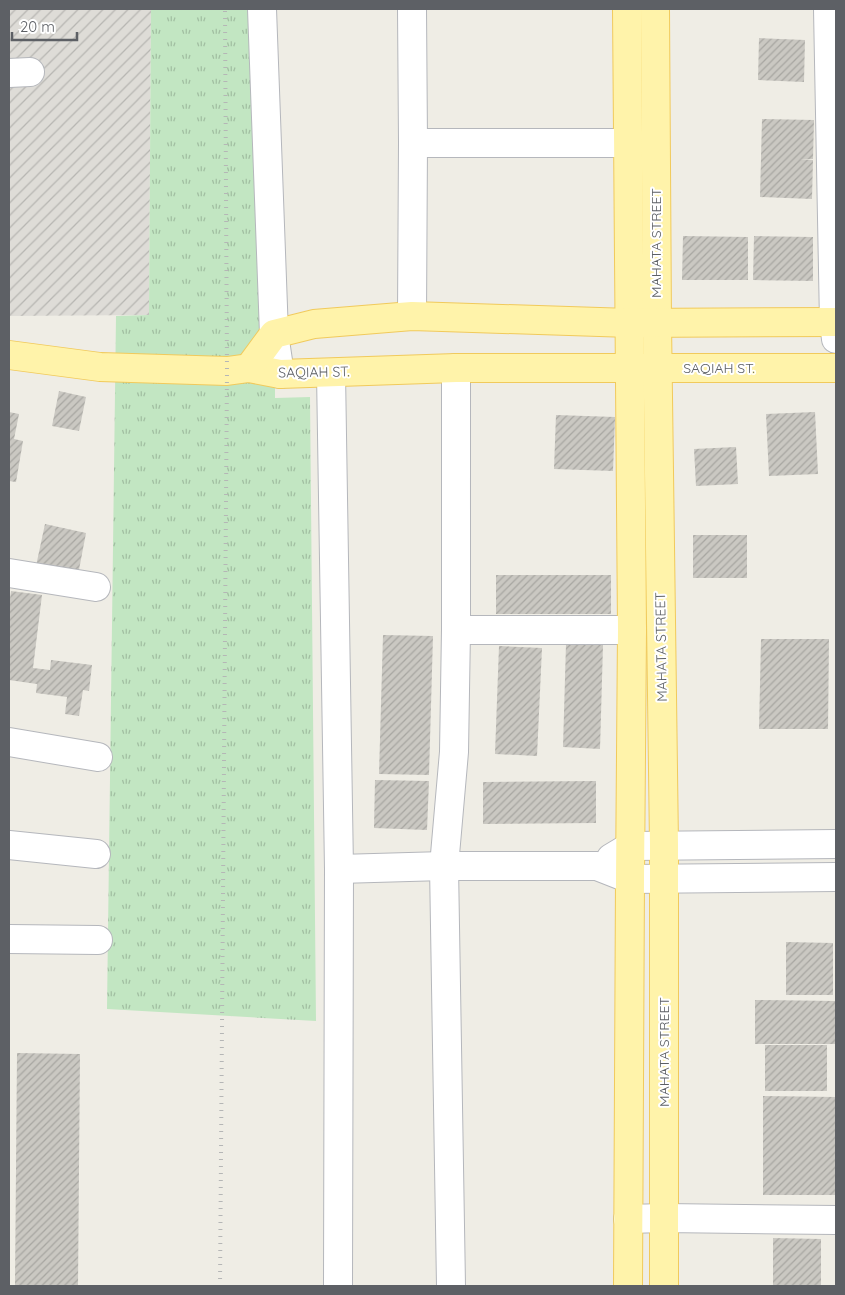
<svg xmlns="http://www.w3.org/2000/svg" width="845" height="1295" font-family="Quicksand,sans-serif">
<defs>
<pattern id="industrial-furrows" width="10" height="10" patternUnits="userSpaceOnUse" patternTransform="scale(1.25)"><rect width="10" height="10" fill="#dedcd7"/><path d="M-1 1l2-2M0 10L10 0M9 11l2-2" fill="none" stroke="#b7b6b2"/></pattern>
<pattern id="grass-tufts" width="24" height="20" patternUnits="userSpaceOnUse" patternTransform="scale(1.25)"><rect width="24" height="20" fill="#c2e6c2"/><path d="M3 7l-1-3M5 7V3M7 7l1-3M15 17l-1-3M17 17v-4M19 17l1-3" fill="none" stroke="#a1bea1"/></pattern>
<pattern id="building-hatch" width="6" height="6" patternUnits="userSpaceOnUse" patternTransform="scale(1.25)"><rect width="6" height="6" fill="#cac8c2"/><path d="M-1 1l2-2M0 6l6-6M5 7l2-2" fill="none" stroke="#a7a6a1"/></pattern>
</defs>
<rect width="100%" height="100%" fill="#efede5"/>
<!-- industrial -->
<polygon fill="url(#industrial-furrows)" points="9,9 151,9 149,315 9,316"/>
<!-- grass -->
<polygon fill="url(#grass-tufts)" points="151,9 275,9 275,398 310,397 316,1021 107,1009 116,316 149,315"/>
<!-- building -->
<g fill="url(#building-hatch)">
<polygon points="759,38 805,40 804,82 758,80"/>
<polygon points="762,119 814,120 813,159 800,159 813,160 812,199 760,197"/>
<polygon points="683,236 748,237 748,280 682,280"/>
<polygon points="754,236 813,237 813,281 753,280"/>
<polygon points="59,391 86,397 79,431 52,426"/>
<polygon points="9,412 19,414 14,439 23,441 16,482 9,481"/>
<polygon points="815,412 818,474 769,476 766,414"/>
<polygon points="556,415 615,417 613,471 554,469"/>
<polygon points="736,447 738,484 696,486 694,449"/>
<polygon points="45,524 86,533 78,575 36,566"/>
<rect x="693" y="535" width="54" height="43"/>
<rect x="496" y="575" width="115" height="39"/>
<polygon points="11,591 42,595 33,668 50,670 51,660 92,665 89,691 83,690 79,716 65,714 67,697 36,693 37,684 9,680 9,606"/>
<polygon points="383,635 433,636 429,775 379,774"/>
<polygon points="761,639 829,639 828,729 759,729"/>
<polygon points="566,644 603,645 600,749 563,747"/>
<polygon points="499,646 542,648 537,756 495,754"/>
<polygon points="375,780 429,781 427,830 374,828"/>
<polygon points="596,781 596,823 483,824 483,782"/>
<polygon points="786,942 833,943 833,995 786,995"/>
<polygon points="755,1000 836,1001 836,1044 755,1044"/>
<rect x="765" y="1045" width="62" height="46"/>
<polygon points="17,1053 80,1054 78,1286 15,1286"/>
<polygon points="763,1096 836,1097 836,1195 763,1195"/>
<polygon points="773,1238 821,1239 821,1286 773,1286"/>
</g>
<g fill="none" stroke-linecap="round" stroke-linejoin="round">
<!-- minor casing -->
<g stroke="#b5b7bc" stroke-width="30">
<g id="minor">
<polyline points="262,9 274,334 280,374"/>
<polyline points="412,9 413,143 628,143"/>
<polyline points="828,9 834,322 836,339"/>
<polyline points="9,73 30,72"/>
<polyline points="412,316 413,143"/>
<polyline points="331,373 339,869 338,1286"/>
<polyline points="9,573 96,587"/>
<polyline points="456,630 632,630"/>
<polyline points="9,742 98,757"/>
<polyline points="9,845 96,854"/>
<polyline points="611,858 631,846 836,844"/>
<polyline points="339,869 444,866 597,866 630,879 836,877"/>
<polyline points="9,939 98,940"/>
<polyline points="628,1219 664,1218 836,1220"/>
<polyline points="451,1286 444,866 454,752 456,630 456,368"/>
</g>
</g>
<!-- major casing -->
<g stroke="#f1ca5c" stroke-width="30">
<g id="major">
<polyline points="627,9 632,630 630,879 628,1286"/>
<polyline points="655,9 657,322 664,845 664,1286"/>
<polyline points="9,355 100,367 227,371 249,368 280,374 456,368 836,368"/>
<polyline points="249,368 274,334 314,324 412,316 630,323 836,322"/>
</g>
</g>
<!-- minor -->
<use href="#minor" stroke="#fff" stroke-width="28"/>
<!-- major -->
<use href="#major" stroke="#fff3aa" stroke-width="28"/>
<!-- rail -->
<polyline stroke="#b5b6b6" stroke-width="4" stroke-dasharray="1 6" stroke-linecap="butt" points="220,1286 227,371 225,9"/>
</g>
<g text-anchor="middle" stroke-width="4" stroke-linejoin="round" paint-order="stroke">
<!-- street labels -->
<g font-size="14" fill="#5d6065" stroke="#fff">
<text transform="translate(656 243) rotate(-90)" y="5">MAHATA STREET</text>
<text x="719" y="373">SAQIAH ST.</text>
<text transform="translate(314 372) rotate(-1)" y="5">SAQIAH ST.</text>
<text transform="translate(661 647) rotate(-91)" y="5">MAHATA STREET</text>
<text transform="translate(664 1052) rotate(-90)" y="5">MAHATA STREET</text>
</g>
</g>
<!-- border -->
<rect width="845" height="1295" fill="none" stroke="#5d6065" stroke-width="20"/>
<!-- scale -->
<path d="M12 32v8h65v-8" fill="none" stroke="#5d6065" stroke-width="2.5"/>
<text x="20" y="32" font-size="15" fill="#5d6065" stroke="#ffffff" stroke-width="4" paint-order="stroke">20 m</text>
</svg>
